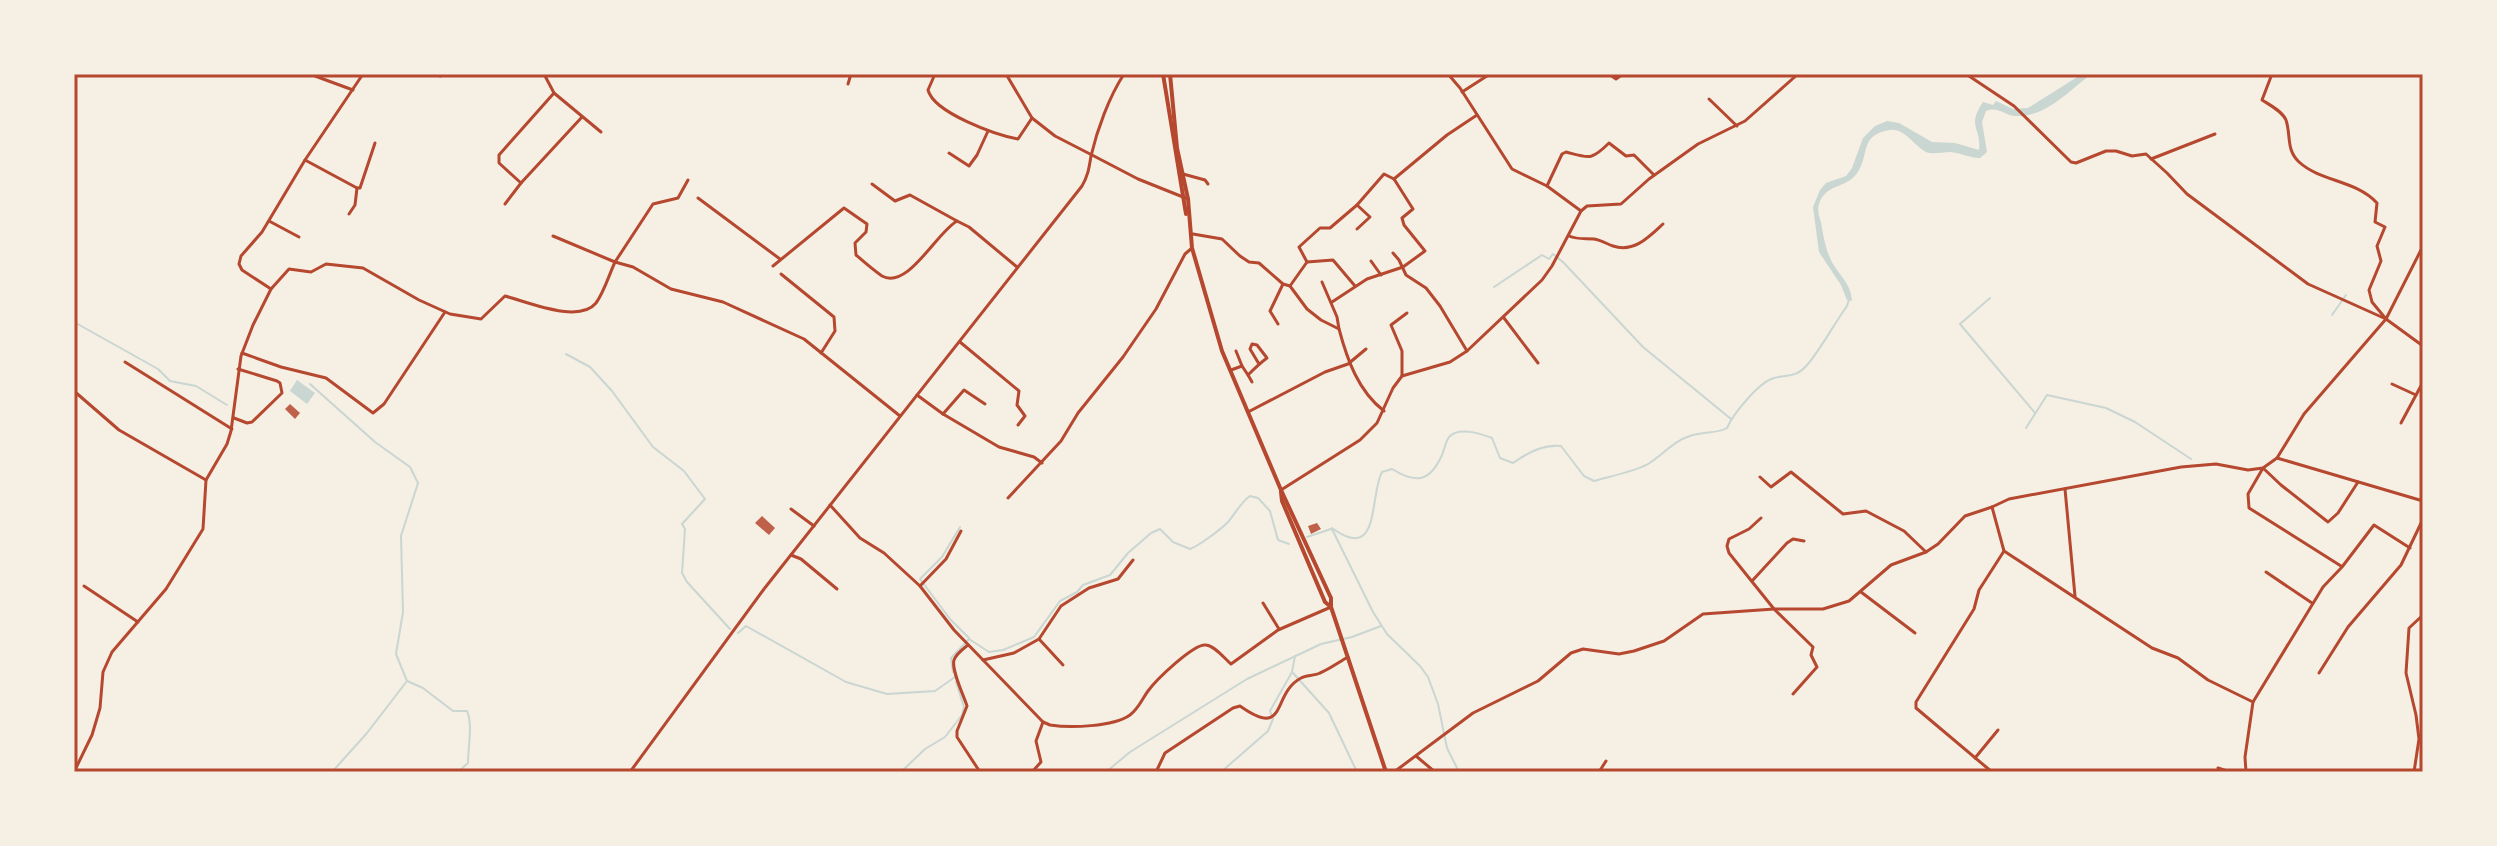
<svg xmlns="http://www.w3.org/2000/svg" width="2497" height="846" font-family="Helvetica,sans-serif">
<rect width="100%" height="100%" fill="#f6efe4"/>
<!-- water -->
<g fill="#c9d6d2">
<path d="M2082 74H2091C2069 91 2045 118 2015 116 2004 115 1998 106 1986 111L1982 122 1987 152 1980 158C1970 158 1961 153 1950 152 1942 152 1933 155 1926 152 1914 146 1905 128 1890 130 1861 134 1869 152 1859 170 1848 190 1826 182 1819 204 1817 210 1819 217 1821 222 1823 234 1825 247 1830 258 1837 274 1851 282 1852 301L1847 300 1841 285 1819 252 1813 207 1820 190 1826 183 1846 176 1852 168 1863 138 1875 126 1887 121 1899 123 1932 142 1955 143 1979 150C1982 128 1966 127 1983 102L1993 105 1996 101 2013 109 2028 108Z"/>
<polygon points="297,380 315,393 307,404 290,391"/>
</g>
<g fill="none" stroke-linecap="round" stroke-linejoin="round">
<!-- stream -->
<g stroke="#c9d6d2" stroke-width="2">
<polyline points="1494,287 1542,255 1549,259 1553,254 1563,262 1643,347 1731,419"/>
<polyline points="1990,298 1960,324 2035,413"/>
<polyline points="2332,315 2346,295"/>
<polyline points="74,322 158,369 170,381 196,386 227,405"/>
<polyline points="566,354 590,367 612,391 653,447 684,471 705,499 682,524 685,529 682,573 687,582 730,629"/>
<path d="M310 384 375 442 410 467 418 483 401 536 403 612 396 654 407 681 423 688 453 711H467C473 724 468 746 468 763L458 772"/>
<polyline points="2026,428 2047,395 2106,408 2135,422 2191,459"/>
<polyline points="960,527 942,557 920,579 950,619 969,638"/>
<path d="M1332 528C1381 564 1369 496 1382 472L1392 469C1416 484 1430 482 1442 455 1444 450 1446 441 1449 437 1459 426 1481 434 1492 438L1500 458 1513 463C1527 453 1543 444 1561 446L1584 476 1594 481C1608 477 1636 471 1648 464 1663 455 1673 441 1690 436 1703 431 1717 434 1727 428 1733 414 1759 382 1774 378 1789 374 1796 378 1808 364 1822 347 1834 324 1847 306L1849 299"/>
<polyline points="1332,529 1373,612 1387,634 1420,666 1428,677 1438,704 1447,748 1459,772"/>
<polyline points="1307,537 1331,529"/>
<polyline points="738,633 746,626 846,682 887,694 935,691 955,677"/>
<path d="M953 672 951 658 969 639 989 652 1003 650 1034 637 1060 601 1077 592 1083 585 1110 575 1128 553 1151 533 1160 529 1173 542 1190 549C1200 545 1220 530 1228 522 1236 513 1240 503 1250 496L1258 498 1270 511 1278 540 1289 544"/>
<polyline points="1293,673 1329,713 1357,772"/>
<polyline points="332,772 367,733 407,681"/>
<polyline points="901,772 925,749 945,737 962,715 964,707 956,682"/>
<polyline points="1106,772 1130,752 1247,679 1321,644 1352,637 1381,626"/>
<polyline points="1221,772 1268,731 1273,719 1270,711 1292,672 1295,656"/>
</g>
</g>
<!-- building -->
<g fill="#bf614a">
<polygon points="290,404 300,413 295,419 285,409"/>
<polygon points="762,516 775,528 769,535 755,523"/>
<polygon points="1317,523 1321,529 1311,534 1308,526"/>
</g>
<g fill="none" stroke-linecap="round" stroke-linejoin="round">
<!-- minor -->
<g stroke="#b5482f" stroke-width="3">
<polyline points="316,74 315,76 353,90"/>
<polyline points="544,74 554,93 601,132"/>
<path d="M935 74 928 90C934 113 996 135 1018 139L1032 118"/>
<polyline points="1448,74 1460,88 1512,169 1547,186 1581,211"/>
<polyline points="1609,74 1616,79 1623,74"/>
<path d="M2272 74 2262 100C2270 105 2282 111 2286 120 2291 135 2286 150 2299 162 2321 182 2356 180 2377 203L2375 222 2385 227 2377 246 2381 261 2369 290 2372 302 2386 319 2423 246"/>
<polyline points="440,76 441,74"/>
<polyline points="848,84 851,74"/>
<polyline points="1462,92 1490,74"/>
<polyline points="1709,99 1737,126"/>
<polyline points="949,153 969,166 977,155 988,131"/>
<polyline points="1092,155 1138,179 1188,199"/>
<polyline points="2151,159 2215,134"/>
<polyline points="305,160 357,188 360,188 375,143"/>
<polyline points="1183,174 1205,180 1208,184"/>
<polyline points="521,183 582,117"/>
<polyline points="872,184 895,201 910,195 957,221"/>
<path d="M1547 186 1562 154 1566 152C1589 158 1591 161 1609 143L1626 156 1634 155 1654 175"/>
<polyline points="698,198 780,259"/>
<polyline points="505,204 521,183 499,163 499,155 554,93"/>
<polyline points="1357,205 1370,217 1357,229"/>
<polyline points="349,214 355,205 357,188"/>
<polyline points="269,221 299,237"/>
<path d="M1193 234 1222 239 1240 256 1249 262 1259 263 1283 284 1290 286 1307 309 1321 320 1339 329C1347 359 1358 391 1384 411"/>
<polyline points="553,236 615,262 653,204 678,198 688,180"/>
<path d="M1569 236C1578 240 1586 238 1594 239 1601 240 1607 244 1613 246 1634 253 1649 237 1663 224"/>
<polyline points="1393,253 1399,260 1406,275 1426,288 1440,306 1467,351"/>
<polyline points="1371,261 1381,275"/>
<polyline points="1307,262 1333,260 1355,286"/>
<path d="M773 266 844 208 867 224 866 232 855 243 856 255C864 262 873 270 882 276 908 290 936 233 957 221L969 227 1017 267"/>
<polyline points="781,274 834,317 835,331 821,353"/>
<polyline points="1322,282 1337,317 1339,329"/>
<polyline points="1290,286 1307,262 1299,247 1320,228 1330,228 1357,205 1384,174 1394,179 1447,135 1477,115"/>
<path d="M271 289 289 269 311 272 326 264 363 268 419 300 450 314 481 319 505 296C528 302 579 324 596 303 604 292 609 275 615 262L633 267 671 289 723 302 804 339 900 416"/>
<polyline points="1332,302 1367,279 1403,267 1425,251 1404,225 1402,218 1413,209 1394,179"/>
<polyline points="1504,318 1538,363"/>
<polyline points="1278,324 1270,311 1283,284"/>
<polyline points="960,342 1019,391 1017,405 1025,416 1018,425"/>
<polyline points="1236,351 1242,366"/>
<polyline points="242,353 281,367 326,378 373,413 384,404 445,312"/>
<polyline points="125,362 232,429"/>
<path d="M1231 370 1242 366 1248 375C1254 369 1260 363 1267 358L1257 345 1252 344 1250 349 1259 364"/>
<polyline points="1248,375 1252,382"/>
<polyline points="1402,376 1402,351 1391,325 1407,313"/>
<polyline points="2392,384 2416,395"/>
<polyline points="74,391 119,430 206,480"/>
<polyline points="917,395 943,414 999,447 1034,457 1042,463"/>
<polyline points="1248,412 1325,372 1348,364 1366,349"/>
<polyline points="943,414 964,390 985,404"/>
<polyline points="234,418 247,423 252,422 282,393 280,383 277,381 238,369"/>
<polyline points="2401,423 2423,382"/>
<polyline points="2277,458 2423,501"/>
<polyline points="1760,477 1771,487 1791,472 1843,514 1866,511 1904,531 1926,552"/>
<polyline points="2065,489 2075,596"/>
<polyline points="1008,498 1061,441 1078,413 1123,357 1156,309 1185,254 1192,248"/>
<path d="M830 505 860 538 884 553 920 586 954 630 1043 722 1050 725C1070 728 1113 727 1130 715 1139 708 1142 699 1148 691 1156 680 1194 643 1206 645 1215 646 1224 658 1231 664L1278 630 1331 607"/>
<polyline points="1992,507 2004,551 2152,648 2178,658 2208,680 2253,702"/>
<polyline points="791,509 814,526"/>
<polyline points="1761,518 1749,529 1729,539 1727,546 1729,553 1774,609 1813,647 1811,655 1817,667 1793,694"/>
<polyline points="791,555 801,559 837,589"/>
<polyline points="2341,566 2249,508 2248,494 2263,468 2281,485 2328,522 2338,513 2358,482"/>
<polyline points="2266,572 2312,603"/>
<polyline points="1752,581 1787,543 1793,539 1804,541"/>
<polyline points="84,586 138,622"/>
<polyline points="920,586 946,559 961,531"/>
<polyline points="1861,592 1915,633"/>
<polyline points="1263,603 1279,629"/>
<polyline points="1039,639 1063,665"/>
<path d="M968 645C963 649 956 654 954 660 951 670 964 696 967 706L957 731V737L980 772"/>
<polyline points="983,660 1014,653 1039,639 1061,606 1089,588 1118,579 1133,560"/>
<polyline points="2319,673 2348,627 2401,565 2423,519"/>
<polyline points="1416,756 1435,772"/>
<polyline points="1975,758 1998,730"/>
<polyline points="2218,768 2230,772"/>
<polyline points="1032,772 1041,762 1036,741 1043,722"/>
<path d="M1156 772 1165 753 1233 708 1240 706C1288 740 1271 694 1301 678 1306 675 1314 676 1320 673 1330 669 1339 662 1348 657"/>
<polyline points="1599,772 1606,761"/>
<polyline points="1992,772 1916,708 1916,702 1974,609 1979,590 2004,551"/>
<polyline points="2246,772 2245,757 2253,702 2323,587 2342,567 2374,525 2410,548"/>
<polyline points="2414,772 2419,739 2416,715 2406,673 2409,628 2423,615"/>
</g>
<!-- tertiary -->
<g stroke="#b5482f" stroke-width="3">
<polyline points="1006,74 1032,118 1055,136 1090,154"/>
<polyline points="1966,74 2014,106 2071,162 2076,163 2106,151 2116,151 2132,156 2146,154 2167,173 2187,194 2308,284 2386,319 2423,346"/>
<polyline points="1281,490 1360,440 1377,423 1393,388 1402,376 1450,362 1467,351 1542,280 1552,266 1581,211 1587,206 1621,204 1649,179 1698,144 1745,121 1798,74"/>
<polyline points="74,772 92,735 100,708 103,672 112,652 166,589 203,529 206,480 227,444 231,431 241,356 253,325 271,289 242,270 239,264 241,256 262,232 305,160 363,74"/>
<path d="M630 772 764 589 1082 186C1088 176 1089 168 1091 156 1097 130 1109 97 1124 74"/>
<polyline points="1394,772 1473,713 1538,681 1571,653 1583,649 1619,654 1634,651 1664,641 1703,614 1774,609 1823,609 1849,601 1891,565 1926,552 1938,544 1965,516 1992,507 2009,499 2181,467 2216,464 2248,470 2263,468 2277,458 2304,414 2386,319"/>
</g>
<!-- secondary -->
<g stroke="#b5482f" stroke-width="4">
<polyline points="1163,74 1186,214"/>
<polyline points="1170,74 1177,148 1188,199 1192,248 1222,351 1281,490 1331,598 1331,607 1386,772"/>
<polyline points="1281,492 1282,501 1325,602 1331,607"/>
</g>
</g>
<!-- border -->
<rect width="2497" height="846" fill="none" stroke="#f6efe4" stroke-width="152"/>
<rect x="76" y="76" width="2345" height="694" fill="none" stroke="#b5482f" stroke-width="3"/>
</svg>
